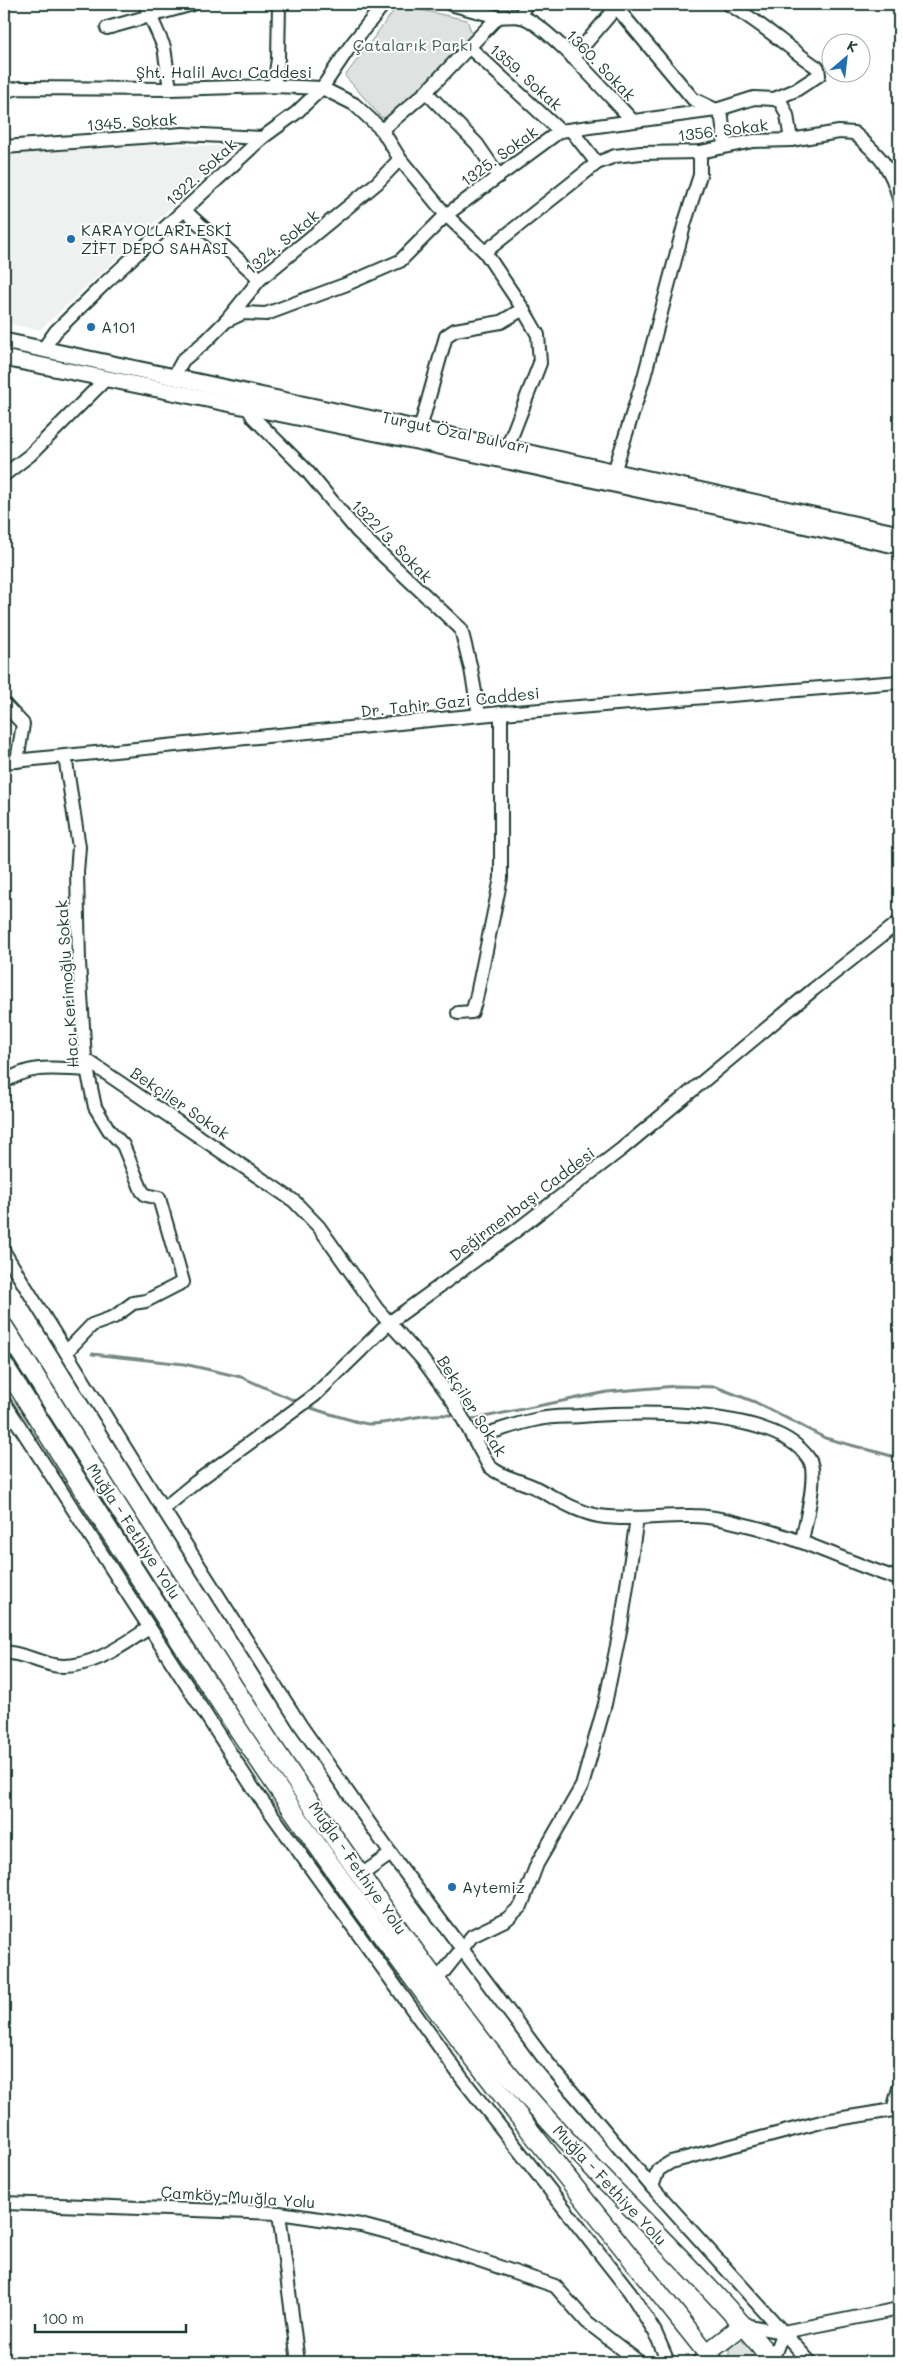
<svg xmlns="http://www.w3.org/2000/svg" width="903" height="2366" font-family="Mali,sans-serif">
<rect width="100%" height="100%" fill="#fff"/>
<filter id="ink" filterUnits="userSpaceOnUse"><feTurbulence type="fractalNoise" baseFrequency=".02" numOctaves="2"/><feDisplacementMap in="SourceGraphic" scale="10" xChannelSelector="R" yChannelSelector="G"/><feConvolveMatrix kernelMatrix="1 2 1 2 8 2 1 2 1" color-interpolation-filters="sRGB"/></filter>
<g filter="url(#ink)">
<!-- built -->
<polygon fill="#eef1f0" points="135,143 236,147 40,330 4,323 4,153"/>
<!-- green -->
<g fill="#dee3e2" stroke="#7e908b">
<polygon points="398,5 467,20 472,34 471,39 387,119 381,117 345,76"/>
<polygon points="738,2339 743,2339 757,2355 753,2362 731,2362 729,2358 729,2349"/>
</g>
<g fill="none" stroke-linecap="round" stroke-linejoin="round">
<!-- stream -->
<g stroke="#758883" stroke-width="3">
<polyline points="92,1354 184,1364 241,1377 298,1402"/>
<path d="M306 1406C313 1409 365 1425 370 1424 399 1423 426 1411 456 1416"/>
<polyline points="467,1418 474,1419 607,1392 676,1386 716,1387 755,1402 825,1438 899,1458"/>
</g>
<!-- minor casing -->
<g stroke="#1f3d34" stroke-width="16">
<g id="minor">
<polyline points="145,4 164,47 170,89"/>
<polyline points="450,4 498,17"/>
<path d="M728 4C761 22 788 48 818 68L819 75 796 90 774 99"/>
<polyline points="616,7 693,99 716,110 722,118 725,146"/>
<polyline points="521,17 525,4"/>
<polyline points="107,28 193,4"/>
<polyline points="469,47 560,131"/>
<polyline points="573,58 619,4"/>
<polyline points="274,86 278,59 279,4"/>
<polyline points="4,91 20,88 170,89 274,86 322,88 354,104 382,130 400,159 446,215 485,252 523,309 501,322 455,330 446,336 420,429"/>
<polyline points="426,92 477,144 499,176"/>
<path d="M382 130 426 92 498 17C505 17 515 15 522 17 547 24 611 98 632 120"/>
<polyline points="571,130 597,163"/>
<polyline points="4,147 183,134 262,138"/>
<polyline points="184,210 260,279"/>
<path d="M485 252 597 163 615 156 641 153 700 152 753 141 791 140 839 132 854 133C878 154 892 167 899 199"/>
<polyline points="226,321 243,313 266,314 347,284 400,261 446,215 560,131 716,110 754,98 774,99 781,102 787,115 791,140"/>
<polyline points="43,349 56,331 103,285 262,138 296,113 322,88 351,45 384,4"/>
<polyline points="173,378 183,360 206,341 226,321 260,279 377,183 400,159"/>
<polyline points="247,406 253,417 307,471 358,532 461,629 471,669 479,715"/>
<polyline points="507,448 540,363 538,335 523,309"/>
<polyline points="614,472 644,377 685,222 700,175 700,152"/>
<polyline points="4,475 30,455 106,379"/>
<polyline points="4,704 23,724 17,761"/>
<polyline points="65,756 79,847 77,872 79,962 85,1059 95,1107 109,1130 123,1145 142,1191 146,1195 159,1198 183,1282 146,1301 133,1303 114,1317 92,1325 66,1352"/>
<polyline points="4,762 501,713 899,682"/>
<polyline points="458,1013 472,1012 476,999 501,878 501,713"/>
<path d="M85 1059 294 1201 319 1227 377 1309 422 1359 453 1401 489 1466C502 1478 520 1480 536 1488 556 1498 576 1512 599 1516 630 1521 662 1515 693 1516 709 1516 727 1520 742 1524 797 1536 846 1562 899 1579"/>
<path d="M4 1082C33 1063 55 1069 88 1070"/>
<polyline points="4,1252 163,1509 301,1726 391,1854 542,2056 652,2187 810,2362"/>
<polyline points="4,1402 253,1788 461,2077 630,2292 655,2332 668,2362"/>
<path d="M473 1438C495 1432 517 1423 539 1419 552 1416 567 1417 581 1416 636 1412 775 1407 809 1459 819 1474 805 1523 802 1541"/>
<polyline points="163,1509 196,1482 314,1396 390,1322 513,1233 623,1148 814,989 899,922"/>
<path d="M4 1652C21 1653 36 1661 53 1665 87 1671 122 1646 149 1628"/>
<polyline points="361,1875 391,1854"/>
<polyline points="437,1980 472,1936 507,1919 521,1906 537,1864 582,1786 605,1704 621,1626 637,1518"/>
<polyline points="652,2187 658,2170 671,2162 825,2121 893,2110 899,2088"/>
<polyline points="4,2203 279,2213 361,2225 432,2244 555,2286 587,2322 639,2362"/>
<polyline points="279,2213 298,2362"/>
<polyline points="743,2325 783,2332 899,2309"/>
<polyline points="772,2360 783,2332"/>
<polyline points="698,2362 707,2353"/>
</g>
</g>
<!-- major casing -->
<g stroke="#1f3d34" stroke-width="19">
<g id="major">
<polyline points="4,341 420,429 899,534"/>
<polyline points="4,358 416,441 899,546"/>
</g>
</g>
<!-- highway casing -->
<g stroke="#1f3d34" stroke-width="21">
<g id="highway">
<path d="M4 1327C160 1571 311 1821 489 2050 576 2162 685 2253 774 2362"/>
<path d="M4 1365C115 1540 225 1716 345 1885 462 2049 589 2205 714 2362"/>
<polyline points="707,2353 743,2325"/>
</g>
</g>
<!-- minor -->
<use href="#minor" stroke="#fff" stroke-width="12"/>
<!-- major -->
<use href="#major" stroke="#fff" stroke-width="15"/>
<!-- highway -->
<use href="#highway" stroke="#fff" stroke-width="18"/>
</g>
</g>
<!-- markers -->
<g fill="#1f6fb2" stroke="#fff" stroke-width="2">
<circle cx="71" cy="239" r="5"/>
<circle cx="91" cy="327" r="5"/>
<circle cx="452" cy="1887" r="5"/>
</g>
<g text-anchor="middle" stroke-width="4" stroke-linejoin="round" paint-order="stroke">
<!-- park labels -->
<g font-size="16" fill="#455e57" stroke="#fff">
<text x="413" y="51">Çatalarık Parkı</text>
</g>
<!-- street labels -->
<g font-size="16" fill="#1f3d34" stroke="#fff">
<text transform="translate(601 65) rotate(46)" y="6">1360. Sokak</text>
<text x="224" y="78">Şht. Halil Avcı Caddesi</text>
<text transform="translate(526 77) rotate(42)" y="6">1359. Sokak</text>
<text transform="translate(132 122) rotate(-4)" y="6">1345. Sokak</text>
<text transform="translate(723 130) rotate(-7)" y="6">1356. Sokak</text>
<text transform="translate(499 156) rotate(-36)" y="6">1325. Sokak</text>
<text transform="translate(201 172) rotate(-43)" y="6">1322. Sokak</text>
<text transform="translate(282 242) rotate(-40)" y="6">1324. Sokak</text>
<text transform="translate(456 432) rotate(12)" y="6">Turgut Özal Bulvarı</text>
<text transform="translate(392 541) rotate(46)" y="6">1322/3. Sokak</text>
<text transform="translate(450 702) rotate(-6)" y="6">Dr. Tahir Gazi Caddesi</text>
<text transform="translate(67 984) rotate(-94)" y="6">Hacı Kerimoğlu Sokak</text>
<text transform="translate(180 1103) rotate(34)" y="6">Bekçiler Sokak</text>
<text transform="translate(522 1204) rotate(-37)" y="6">Değirmenbaşı Caddesi</text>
<text transform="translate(472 1406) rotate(58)" y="6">Bekçiler Sokak</text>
<text transform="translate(134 1531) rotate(57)" y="6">Muğla - Fethiye Yolu</text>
<text transform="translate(358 1868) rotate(55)" y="6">Muğla - Fethiye Yolu</text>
<text transform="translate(610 2185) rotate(47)" y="6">Muğla - Fethiye Yolu</text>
<text transform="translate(238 2197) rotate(4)" y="6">Çamköy-Muığla Yolu</text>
</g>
<!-- poi labels -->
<g font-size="16" fill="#1f3d34" stroke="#fff" text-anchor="start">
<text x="81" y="236">KARAYOLLARI ESKİ<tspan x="81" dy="18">ZİFT DEPO SAHASI</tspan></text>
<text x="101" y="333">A101</text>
<text x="462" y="1893">Aytemiz</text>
</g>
</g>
<!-- margin -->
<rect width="903" height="2366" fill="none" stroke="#fff" stroke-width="20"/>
<rect x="10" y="10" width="883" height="2346" fill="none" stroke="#1f3d34" stroke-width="2" filter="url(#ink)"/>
<!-- north arrow -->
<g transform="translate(846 58) rotate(28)"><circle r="24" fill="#ffffff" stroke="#a5b1ae"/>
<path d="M0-4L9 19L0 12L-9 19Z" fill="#1f6fb2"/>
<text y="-8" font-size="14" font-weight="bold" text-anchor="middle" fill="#1f3d34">K</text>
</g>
<!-- scale -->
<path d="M35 2324v8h151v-8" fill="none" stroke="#1f3d34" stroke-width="2.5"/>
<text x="42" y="2324" font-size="15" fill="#1f3d34" stroke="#ffffff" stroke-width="4" paint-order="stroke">100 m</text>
</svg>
